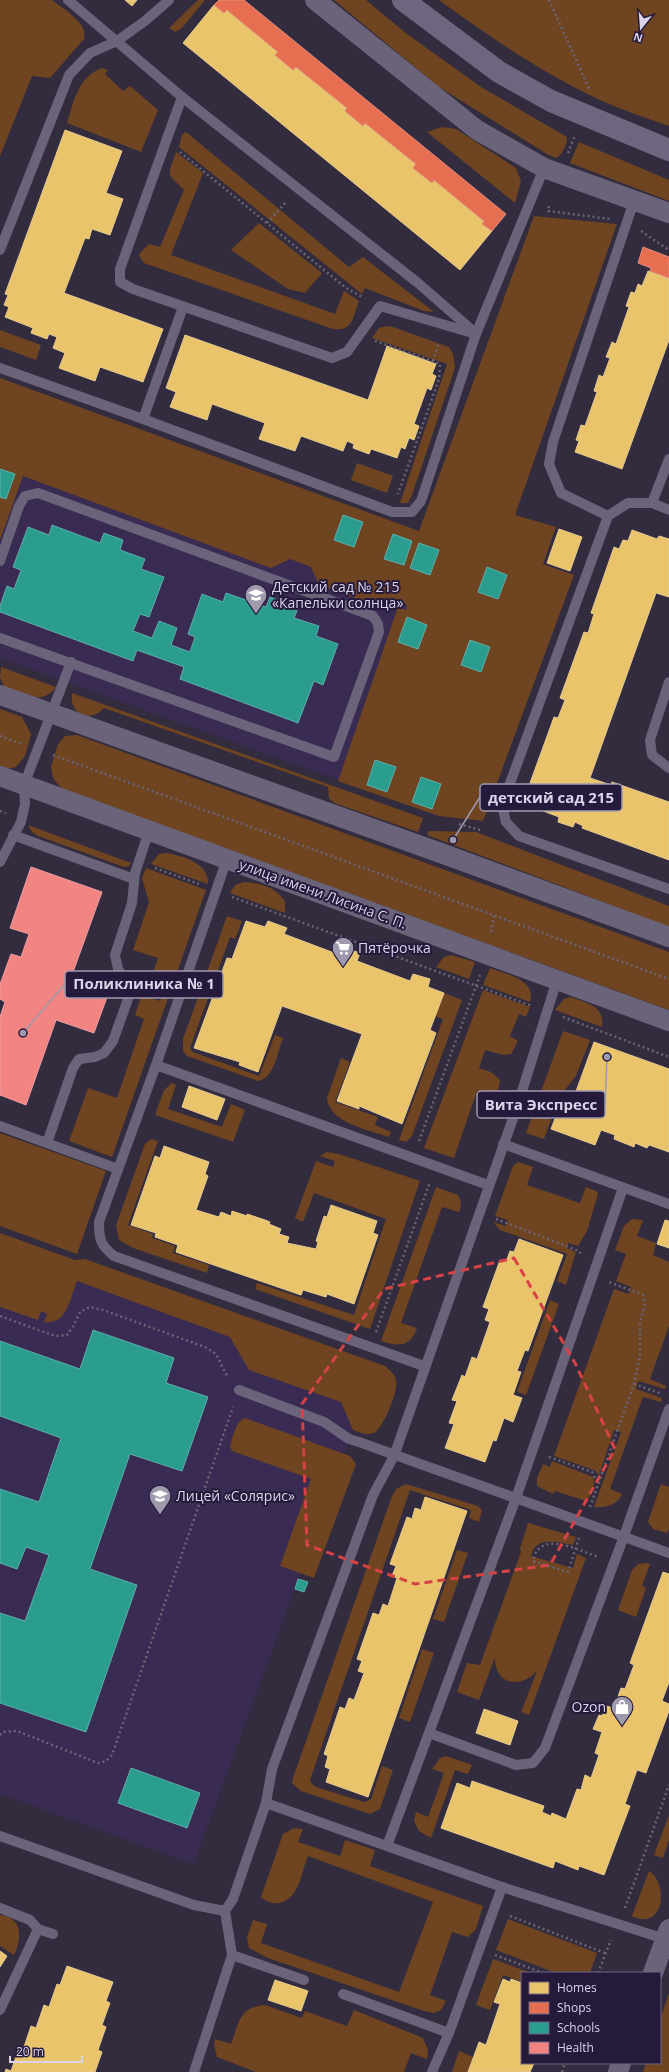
<svg xmlns="http://www.w3.org/2000/svg" width="669" height="2072" font-family="'Open Sans',sans-serif">
<rect width="100%" height="100%" fill="#322c3e"/>
<!-- built -->
<g fill="#392b52">
<polygon points="0,383 527,573 439,816 0,658"/>
<polygon points="0,1233 375,1369 194,1864 0,1794"/>
</g>
<!-- green -->
<g fill="#6f4421">
<path d="M0 0H52C63 9 89 23 84 39L50 78 32 76 0 156Z"/>
<polygon points="198,0 205,0 182,28 175,32 169,28"/>
<path d="M334 0H366L407 34 481 87 567 137C567 145 562 155 556 158L547 154 439 87Z"/>
<path d="M439 0H669V126C646 118 622 110 600 100 542 73 490 37 439 0Z"/>
<path d="M102 68 108 70 105 74 123 91 130 86 158 110 141 152 67 123C74 101 78 77 102 68Z"/>
<polygon points="442,127 456,129 516,168 521,181 515,203 427,132"/>
<polygon points="186,132 349,267 363,257 434,312 424,311 365,288 362,294 179,147 182,135"/>
<polygon points="579,142 669,180 669,201 570,163"/>
<path d="M176 152 203 173 171 255 335 314 344 291 359 301C353 316 353 332 333 329L144 263 139 256 140 253 149 244 160 247 184 190 170 176V169Z"/>
<polygon points="534,216 617,224 515,515 556,527 543,564 574,575 483,821 439,816 338,781 398,607 406,610 407,605 388,599 385,609 319,585 311,567 290,559 271,568 23,476 0,540 0,378 419,531"/>
<polygon points="259,223 322,273 305,293 288,289 231,250"/>
<polygon points="386,326 393,327 449,347 453,354 455,368 412,495 408,503 400,503 447,364 372,338 379,328"/>
<polygon points="0,330 41,345 36,360 0,347"/>
<polygon points="357,463 393,476 387,493 351,480"/>
<path d="M1 667 56 687C42 707 22 693 4 686L0 677Z"/>
<path d="M72 693 423 818 418 832 334 803 329 798 328 787 104 708C90 723 69 715 72 693Z"/>
<polygon points="0,709 22,717 31,734 25,756 16,767 7,769 0,767"/>
<polygon points="77,735 669,952 669,1010 61,788 53,778 51,767 58,744 65,736"/>
<polygon points="28,825 131,863 129,866 124,867 38,836 32,832"/>
<polygon points="429,831 476,832 669,906 669,927 427,835"/>
<path d="M166 853C183 856 209 863 208 884L151 864 159 854Z"/>
<polygon points="146,868 206,890 112,1157 69,1141 88,1088 117,1098 144,1019 135,1015 142,995 160,1001 168,978 153,973 158,958 133,950 149,902 142,878"/>
<path d="M244 882C260 883 275 887 285 901V913L230 893 235 885Z"/>
<path d="M227 916 242 921 235 939 230 937 190 1048 193 1052 259 1076 275 1035 283 1038C278 1051 274 1079 258 1081L187 1056 183 1051V1039Z"/>
<polygon points="451,955 475,962 469,979 436,967 444,957"/>
<path d="M490 968C505 974 537 979 530 1002L483 985Z"/>
<polygon points="483,990 530,1007 526,1017 519,1014 510,1036 518,1041 511,1054 503,1055 485,1050 479,1068 491,1072 499,1079 500,1082 496,1097 477,1091 454,1158 424,1148"/>
<polygon points="444,993 462,1000 412,1136 406,1142 399,1140 443,1019 435,1016"/>
<path d="M571 997C587 1003 605 1006 602 1027L555 1010 564 999Z"/>
<polygon points="563,1031 590,1040 576,1076 559,1097 544,1139 526,1133"/>
<path d="M341 1058 350 1062 335 1102 378 1117 375 1125 391 1132 389 1137C369 1130 329 1123 327 1098Z"/>
<polygon points="172,1083 176,1085 168,1109 222,1127 231,1104 245,1110 233,1142 155,1115 164,1090"/>
<polygon points="0,1133 106,1171 77,1254 0,1226"/>
<polygon points="151,1139 158,1141 128,1225 153,1234 152,1238 175,1246 173,1253 209,1265 207,1273 133,1248 119,1240 116,1225 145,1144"/>
<polygon points="327,1152 339,1154 420,1181 370,1329 255,1289 257,1283 354,1315 386,1219 314,1193 303,1222 295,1218 316,1161 333,1167 335,1161 320,1156"/>
<polygon points="518,1162 533,1167 527,1185 580,1203 586,1187 596,1191 598,1194 587,1231 578,1246 568,1243 567,1248 576,1252 566,1285 557,1281 567,1254 500,1230 493,1222 506,1226 508,1220 495,1216 513,1166"/>
<path d="M436 1187 458 1195C462 1202 461 1205 459 1212L442 1207 401 1323 417 1328C411 1347 398 1347 381 1341Z"/>
<path d="M632 1219 643 1220 637 1236 656 1243 653 1255 669 1262V1326L650 1379 666 1386 665 1389 638 1381 636 1389 662 1398 661 1402 643 1397 610 1489 622 1494C618 1505 605 1508 594 1507L621 1432 614 1430 599 1475 594 1470 554 1456 614 1289 629 1294 631 1287 616 1281 626 1254 615 1250 624 1226Z"/>
<path d="M0 1233 75 1260 85 1259 385 1366C389 1370 395 1374 396 1380 399 1390 383 1429 374 1433 366 1436 359 1432 353 1430L341 1402 249 1370 230 1337 77 1281C70 1297 68 1325 44 1322L47 1314 41 1311 38 1320 0 1307Z"/>
<polygon points="550,1300 559,1304 526,1395 517,1392"/>
<path d="M245 1418 350 1456 356 1464 314 1578 280 1566 311 1479 232 1451 230 1446C233 1437 235 1422 245 1418Z"/>
<path d="M552 1461 593 1477C596 1484 591 1496 586 1501L555 1491 553 1494 537 1486V1479L543 1464 550 1467Z"/>
<polygon points="406,1484 478,1506 482,1510 479,1522 469,1518 471,1510 410,1490 310,1780 312,1784 316,1787 364,1802 371,1799 382,1766 393,1770 380,1809 370,1814 301,1791 292,1783 293,1778 392,1496 396,1489"/>
<polygon points="661,1484 669,1487 669,1529 667,1533 653,1529 648,1522"/>
<path d="M528 1523 576 1537 573 1545C557 1542 536 1535 531 1556L573 1568 577 1554 586 1558 529 1715 521 1712 537 1671C520 1690 494 1684 495 1657L479 1700 457 1692 467 1663 480 1665 521 1552 520 1549Z"/>
<polygon points="457,1550 468,1553 444,1622 433,1619"/>
<polygon points="647,1563 650,1564 642,1586 646,1588 636,1617 618,1610 632,1570 638,1564"/>
<polygon points="422,1649 434,1653 410,1722 399,1718"/>
<polygon points="446,1756 472,1765 468,1774 455,1770 431,1838 419,1831 414,1821 416,1812 428,1817 444,1773 432,1769 440,1758"/>
<polygon points="669,1815 669,1840 663,1858 654,1855"/>
<path d="M294 1828 303 1829 298 1842 340 1856 345 1840 375 1850 370 1866 483 1906 476 1929 468 1937 452 1932 430 1995 446 2001 441 2010 434 2013 424 2011 268 1958 249 1948 247 1938 253 1920 267 1924 261 1943 399 1992 433 1902 308 1856C301 1872 300 1899 279 1903 273 1904 266 1902 261 1897L283 1834Z"/>
<path d="M649 1871C669 1884 664 1932 632 1916Z"/>
<path d="M0 1915C23 1917 22 1939 14 1955L0 1946Z"/>
<polygon points="508,1919 597,1953 590,1973 556,1973 496,1950"/>
<polygon points="493,1959 531,1973 522,1973 522,1982 503,1975 490,2010 476,2005"/>
<polygon points="669,1993 669,2072 643,2072 646,2063 660,2063 660,2020"/>
<path d="M265 2005 302 2018 305 2011 347 2026 354 2010 423 2038 428 2050 427 2059 411 2053 404 2072H256L217 2057 214 2044 215 2039 231 2044C239 2023 239 2007 265 2005Z"/>
<polygon points="459,2051 473,2057 468,2072 452,2072"/>
</g>
<!-- homes -->
<g fill="#e9c46a" stroke="#e4c991">
<polygon points="125,0 137,0 132,6"/>
<polygon points="214,5 224,13 227,10 278,52 275,55 293,70 296,67 347,108 345,111 363,126 365,123 416,164 413,168 432,183 434,180 484,221 482,224 492,231 460,270 183,43"/>
<polygon points="65,130 122,151 106,193 123,199 110,235 92,229 89,239 85,238 64,293 163,329 143,382 100,367 95,381 59,368 65,353 53,348 57,337 49,334 47,339 31,333 33,328 5,317 9,307 4,305 8,295 5,294"/>
<polygon points="648,271 669,278 669,340 622,469 575,452 579,441 576,440 581,425 585,426 597,392 594,391 599,375 603,377 610,358 606,357 612,342 616,344 629,307 626,306 631,292 635,293 638,284 642,286"/>
<polygon points="185,335 368,400 387,346 436,364 432,374 436,376 431,390 427,388 414,424 419,426 414,440 409,438 405,449 401,447 397,458 371,449 369,454 353,448 354,444 347,441 343,451 301,436 295,451 259,439 265,423 212,404 207,420 170,407 176,392 166,388"/>
<polygon points="559,529 582,537 570,571 547,563"/>
<polygon points="632,530 657,539 659,536 669,539 669,597 656,593 590,778 611,785 612,782 669,802 669,860 582,828 583,826 575,822 573,827 558,822 559,817 530,806 534,796 530,794 533,784 530,783 554,717 558,718 565,700 560,698 584,632 588,633 594,614 591,613 614,547 619,549 623,540 628,541"/>
<polygon points="246,921 265,927 268,921 287,928 284,934 337,954 340,946 360,953 357,961 410,981 413,974 430,979 428,987 444,993 430,1030 436,1033 402,1124 359,1106 359,1109 337,1101 362,1034 282,1006 258,1072 239,1065 240,1062 194,1048 227,958 232,959"/>
<polygon points="594,1042 669,1069 669,1152 649,1145 647,1148 635,1143 634,1147 614,1139 615,1135 601,1130 595,1145 551,1129 557,1113 562,1115 571,1092 575,1094"/>
<polygon points="189,1086 225,1099 217,1120 182,1107"/>
<polygon points="164,1146 209,1162 205,1174 208,1176 196,1210 219,1217 221,1212 231,1216 232,1211 247,1216 247,1214 265,1220 270,1222 269,1224 281,1229 279,1234 289,1237 287,1243 316,1249 318,1242 316,1241 324,1216 327,1217 331,1205 377,1221 373,1233 378,1235 354,1304 327,1294 326,1297 303,1290 301,1295 176,1252 178,1245 155,1237 156,1233 131,1225 155,1156 160,1158"/>
<polygon points="665,1220 669,1221 669,1248 657,1244"/>
<polygon points="519,1239 563,1255 528,1351 525,1350 517,1371 521,1372 513,1395 522,1398 513,1422 504,1418 496,1441 493,1440 485,1462 445,1448 454,1424 449,1423 457,1401 452,1400 462,1375 465,1377 472,1357 477,1359 490,1322 485,1320 489,1309 483,1307 500,1260 506,1262 510,1251 514,1252"/>
<polygon points="425,1497 467,1511 368,1797 326,1782 330,1769 325,1767 328,1756 324,1754 340,1707 345,1709 349,1698 354,1700 364,1673 358,1671 362,1661 357,1659 373,1613 379,1615 383,1604 388,1606 397,1578 392,1576 396,1566 390,1564 407,1517 412,1519 415,1508 421,1510"/>
<polygon points="663,1572 669,1574 669,1682 662,1701 669,1704 669,1711 646,1773 637,1770 625,1804 630,1806 604,1875 579,1866 578,1870 555,1861 553,1868 441,1828 457,1783 470,1788 472,1781 544,1806 542,1812 551,1816 552,1813 566,1819 577,1789 581,1790 585,1775 591,1778 599,1755 595,1753 602,1732 593,1729 599,1715 602,1716 606,1706 614,1708 621,1688 625,1689 634,1665 630,1663"/>
<polygon points="484,1709 518,1721 510,1745 476,1733"/>
<polygon points="0,1951 7,1956 0,1967"/>
<polygon points="67,1966 113,1982 106,2001 110,2003 102,2025 106,2027 98,2050 102,2052 95,2072 5,2072 6,2069 11,2071 19,2048 23,2050 31,2026 36,2028 44,2005 49,2007 57,1984 60,1985"/>
<polygon points="503,1979 510,1982 511,1979 522,1983 522,2063 534,2063 530,2072 468,2072 479,2042 486,2045 500,2004 494,2002"/>
<polygon points="275,1980 308,1991 301,2011 268,2000"/>
</g>
<!-- shops -->
<g fill="#e76f51" stroke="#e38d7f">
<polygon points="219,0 244,0 506,214 492,231 482,224 484,221 434,180 432,183 413,168 416,164 365,123 363,126 345,111 347,108 296,67 293,70 275,55 278,52 227,10 224,13 214,5"/>
<polygon points="643,247 669,257 669,278 650,271 651,268 638,263"/>
</g>
<!-- schools -->
<g fill="#2a9d8f" stroke="#5faeab">
<polygon points="0,469 15,474 6,499 0,497"/>
<polygon points="343,515 363,522 354,547 334,540"/>
<polygon points="52,525 100,543 104,533 123,540 120,550 145,559 141,569 164,577 149,617 140,614 133,631 152,638 159,621 177,628 171,645 190,652 195,637 188,634 202,594 223,602 226,593 266,607 270,597 298,608 294,618 319,626 316,636 338,644 323,685 314,681 298,723 180,679 184,667 137,650 133,661 0,612 0,606 7,586 14,589 21,570 13,567 28,527 49,535"/>
<polygon points="393,534 412,541 404,565 384,559"/>
<polygon points="419,543 439,550 430,575 410,568"/>
<polygon points="487,567 507,575 498,599 478,592"/>
<polygon points="407,617 427,625 418,649 398,642"/>
<polygon points="470,640 490,647 481,672 461,665"/>
<polygon points="375,760 396,767 387,792 367,785"/>
<polygon points="421,777 441,784 432,809 412,802"/>
<polygon points="93,1330 174,1358 166,1383 208,1397 182,1471 130,1454 90,1569 137,1585 86,1732 0,1703 0,1613 25,1621 49,1555 26,1547 17,1569 0,1563 0,1489 39,1502 61,1438 0,1416 0,1341 80,1369"/>
<polygon points="298,1579 308,1582 304,1592 295,1589"/>
<polygon points="131,1768 200,1793 187,1828 118,1803"/>
</g>
<!-- health -->
<polygon fill="#f28482" stroke="#eb9ca2" points="31,867 102,892 72,975 110,989 94,1033 56,1020 26,1105 0,1095 0,1017 5,1002 0,999 0,984 11,954 21,957 29,934 10,928"/>
<g fill="none" stroke-linecap="round" stroke-linejoin="round">
<!-- path -->
<g stroke="#6a6475" stroke-width="2.5" stroke-dasharray="2 3" stroke-linecap="butt">
<polyline points="549,0 590,91"/>
<polyline points="180,152 346,288 364,298"/>
<polyline points="568,153 575,135"/>
<polyline points="549,206 548,211 610,219"/>
<polyline points="267,223 287,201"/>
<polyline points="641,231 669,250"/>
<polyline points="375,341 433,361 440,364 439,379 398,494"/>
<polyline points="433,361 439,342"/>
<polyline points="0,736 22,744"/>
<polyline points="53,755 669,979"/>
<polyline points="0,811 6,813"/>
<polyline points="459,824 480,830"/>
<polyline points="155,868 199,884"/>
<polyline points="232,897 532,1006"/>
<polyline points="491,932 494,916"/>
<polyline points="563,1017 669,1057"/>
<polyline points="419,1141 480,975"/>
<polyline points="496,1219 579,1251 581,1254"/>
<polyline points="0,1316 55,1336 67,1335 74,1325 80,1312 90,1307 103,1310 205,1347 216,1354 228,1378"/>
<polyline points="376,1332 430,1182"/>
<polyline points="634,1384 662,1394"/>
<polyline points="549,1457 592,1472 598,1484"/>
<polyline points="590,1507 634,1384 640,1355 640,1323 645,1302 643,1295 609,1282"/>
<path d="M579 1538 568 1572 533 1561C539 1529 578 1550 598 1557"/>
<polyline points="0,1735 3,1732 17,1731 98,1763 106,1761 112,1755 233,1407"/>
<polyline points="625,1908 669,1785"/>
<polyline points="510,1916 605,1953"/>
<polyline points="495,1955 543,1973"/>
<polyline points="598,1973 611,1940"/>
<polyline points="562,2072 565,2063"/>
</g>
<!-- lane -->
<g stroke="#6a6379" stroke-width="10">
<polyline points="68,0 182,97 418,283 473,331"/>
<polyline points="182,97 120,269 120,282 133,289 332,358 347,352 380,306 476,334"/>
<polyline points="634,201 553,442 549,464 561,493 608,516 628,503 652,503 669,510"/>
<polyline points="0,250 69,75 90,53 117,41 145,21 169,0"/>
<polyline points="0,368 143,419 392,512 412,512 421,501 476,334 544,168"/>
<polyline points="143,419 183,307"/>
<polyline points="652,503 669,459"/>
<polyline points="608,516 502,805 506,822 519,836 669,889"/>
<polyline points="0,561 19,506 25,496 38,493 373,616 378,624 379,632 334,757 0,638"/>
<polyline points="669,682 650,740 652,755 669,768"/>
<polyline points="13,835 134,879"/>
<path d="M227 859 156 1065 99 1222C99 1239 100 1245 114 1256L424 1366"/>
<polyline points="0,862 21,822 25,804 24,785 71,662"/>
<polyline points="156,1065 488,1185"/>
<polyline points="0,1126 118,1169"/>
<polyline points="47,1143 73,1068 79,1059 95,1057 104,1053 113,1041 128,999 129,989 118,969 115,955 132,903 135,873 149,831"/>
<polyline points="503,1144 669,1204"/>
<polyline points="239,1390 324,1422 349,1439 359,1442 669,1553"/>
<polyline points="429,1733 516,1765 533,1763 545,1748 624,1536 669,1409"/>
<polyline points="266,1803 502,1887 665,1939"/>
<polyline points="0,1836 194,1905 225,1911"/>
<polyline points="387,1846 516,1498 623,1188"/>
<polyline points="0,1908 30,1920 38,1929 53,1934"/>
<polyline points="232,1955 304,1980"/>
<polyline points="343,1994 449,2033"/>
<polyline points="0,2010 38,1929"/>
<polyline points="194,2072 232,1955 225,1911 233,1899 266,1803 272,1769 373,1495 394,1456 517,1107 557,980"/>
<polyline points="432,2072 449,2033 502,1887"/>
</g>
<!-- street -->
<g stroke="#6a6379" stroke-width="20">
<polyline points="315,0 477,130 544,168 669,213"/>
<polyline points="0,695 449,856 669,937"/>
<polyline points="0,776 669,1021"/>
<polyline points="653,1973 669,1929"/>
<polyline points="618,2072 621,2063"/>
</g>
<!-- secondary -->
<polyline stroke="#6e657e" stroke-width="22" points="403,0 499,72 551,101 669,150"/>
</g>
<!-- marked area -->
<path fill="none" stroke="#d74245" stroke-width="3" stroke-dasharray="8 5" stroke-linejoin="round" d="M514 1258 575 1363 615 1449 550 1565 415 1584 307 1545 302 1404 384 1289Z"/>
<!-- icons -->
<defs>
<g id="school-pin" transform="scale(1.15)"><path d="M0 17L-7.5 6A9.5 9.5 0 1 1 7.5 6Z" fill="#9f99ae" stroke="#261a3c"/><path d="M0-5L7-2L0 1L-7-2ZM-4 1L0 2.5L4 1V4Q0 6-4 4Z" fill="#fff"/></g>
<g id="supermarket-pin" transform="scale(1.15)"><path d="M0 17L-7.5 6A9.5 9.5 0 1 1 7.5 6Z" fill="#9f99ae" stroke="#261a3c"/><path d="M-6-5.5h2.5l.6 2H6L4.5 2H-2.5L-4.4-4H-6ZM-1.5 3.2a1.3 1.3 0 1 0 .1 0ZM3 3.2a1.3 1.3 0 1 0 .1 0Z" fill="#fff"/></g>
<g id="shop-pin" transform="scale(1.15)"><path d="M0 17L-7.5 6A9.5 9.5 0 1 1 7.5 6Z" fill="#9f99ae" stroke="#261a3c"/><path d="M-5-2.5h2.3a2.7 3.5 0 0 1 5.4 0H5L5.5 6h-11ZM-1.5-2.5h3a1.5 2.3 0 0 0-3 0Z" fill="#fff"/></g>
</defs>
<g fill-rule="evenodd">
<use href="#school-pin" x="256" y="595"/>
<use href="#supermarket-pin" x="343" y="948"/>
<use href="#school-pin" x="160" y="1496"/>
<use href="#shop-pin" x="622" y="1707"/>
</g>
<g text-anchor="middle" stroke-width="4" stroke-linejoin="round" paint-order="stroke">
<!-- poi labels -->
<g font-size="14" fill="#dad4eb" stroke="#261a3c" text-anchor="start">
<text x="272" y="592">Детский сад № 215<tspan x="272" dy="16">«Капельки солнца»</tspan></text>
<text x="358" y="953">Пятёрочка</text>
<text x="176" y="1501">Лицей «Солярис»</text>
<text x="606" y="1712" text-anchor="end">Ozon</text>
</g>
<!-- street labels -->
<g font-size="14" fill="#dad4eb" stroke="#261a3c">
<text transform="translate(323 894) rotate(20)" y="5">улица имени Лисина С. П.</text>
</g>
</g>
<!-- callouts -->
<path fill="none" stroke="#9f99ae" stroke-width="1.5" d="M453 840L480 797M23 1033L65 984M607 1057L605 1104"/>
<g fill="#9f99ae" stroke="#261a3c" stroke-width="1.5">
<circle cx="453" cy="840" r="4"/>
<circle cx="23" cy="1033" r="4"/>
<circle cx="607" cy="1057" r="4"/>
</g>
<g fill="#261a3c" stroke="#9f99ae" stroke-width="1.5">
<rect x="480" y="784" width="142" height="27" rx="4"/>
<rect x="65" y="971" width="158" height="27" rx="4"/>
<rect x="477" y="1091" width="128" height="27" rx="4"/>
</g>
<g font-size="15" text-anchor="middle" font-weight="bold" fill="#dad4eb">
<text x="551" y="803">детский сад 215</text>
<text x="144" y="989">Поликлиника № 1</text>
<text x="541" y="1110">Вита Экспресс</text>
</g>
<!-- legend -->
<rect x="521" y="1972" width="140" height="92" fill="#261a3c" stroke="#6e6482"/>
<rect x="529" y="1982" width="20" height="12" fill="#e9c46a" stroke="#6e6482"/>
<text x="557" y="1992" font-size="12" fill="#dad4eb">Homes</text>
<rect x="529" y="2002" width="20" height="12" fill="#e76f51" stroke="#6e6482"/>
<text x="557" y="2012" font-size="12" fill="#dad4eb">Shops</text>
<rect x="529" y="2022" width="20" height="12" fill="#2a9d8f" stroke="#6e6482"/>
<text x="557" y="2032" font-size="12" fill="#dad4eb">Schools</text>
<rect x="529" y="2042" width="20" height="12" fill="#f28482" stroke="#6e6482"/>
<text x="557" y="2052" font-size="12" fill="#dad4eb">Health</text>
<!-- north arrow -->
<g transform="translate(641 28) rotate(197)" stroke="#261a3c" stroke-width="3" paint-order="stroke">
<path d="M0-3L7 15L0 10L-7 15Z" fill="#dad4eb"/>
<text y="-6" font-size="11" font-weight="bold" text-anchor="middle" fill="#dad4eb">N</text>
</g>
<!-- scale -->
<path d="M10 2056v6h72v-6" fill="none" stroke="#dad4eb" stroke-width="2"/>
<text x="16" y="2056" font-size="12" fill="#dad4eb" stroke="#261a3c" stroke-width="3" paint-order="stroke">20 m</text>
</svg>
